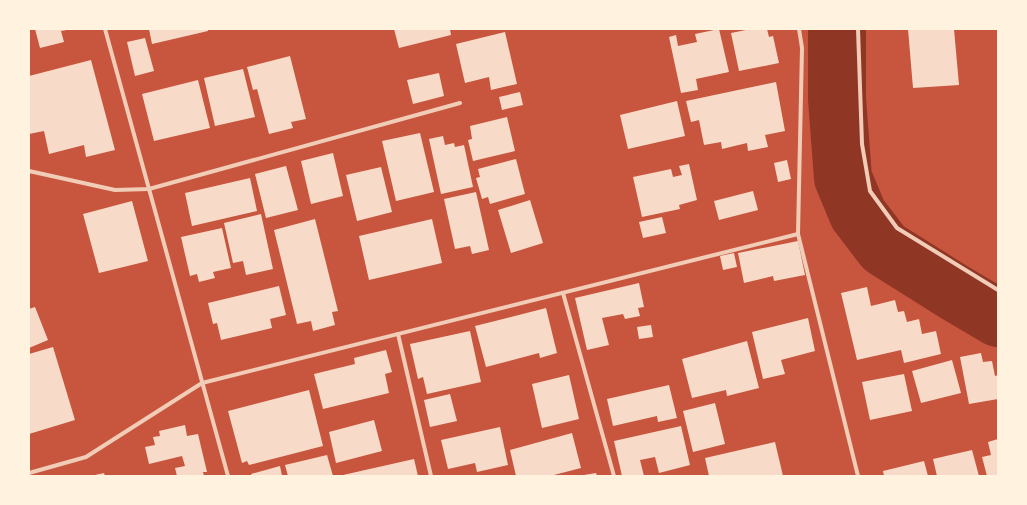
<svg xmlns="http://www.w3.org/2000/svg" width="1027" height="505" font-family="'Noto Serif',serif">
<rect width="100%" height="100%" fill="#c8553d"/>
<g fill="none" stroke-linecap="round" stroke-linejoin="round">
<!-- river -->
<polyline stroke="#8f3625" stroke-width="58" points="837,29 837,99 843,178 858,214 884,248 954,292 998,318"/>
</g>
<!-- building -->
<g fill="#f7dbc8">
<polygon points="35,29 67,29 67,30 61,31 64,42 40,48"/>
<polygon points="149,29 208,29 208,31 152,44"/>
<polygon points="394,29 450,29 451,35 399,48"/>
<polygon points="719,29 729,72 696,79 698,90 681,93 669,37 676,35 678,46 697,42 695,34"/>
<polygon points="751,29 767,29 769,37 773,36 779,63 739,71 731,33"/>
<polygon points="908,29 954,29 959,85 913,88"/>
<polygon points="505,32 517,84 491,90 489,77 465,83 456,44"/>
<polygon points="145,38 154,71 135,76 127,42"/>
<polygon points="290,56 306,119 291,122 293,128 269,134 257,89 253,90 247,67"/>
<polygon points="91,60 115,150 86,157 84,145 49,154 44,131 29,134 29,76"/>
<polygon points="243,69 255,117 215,126 204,78"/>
<polygon points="439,73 444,96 413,104 407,80"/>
<polygon points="198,80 210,128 154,141 142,94"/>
<polygon points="776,82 785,131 765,135 768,147 748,151 747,143 722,149 721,142 704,145 699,120 691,122 686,101"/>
<polygon points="520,92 523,105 502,110 499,97"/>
<polygon points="677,101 685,136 628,149 620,115"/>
<polygon points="507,117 515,151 473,161 468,140 472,139 470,126"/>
<polygon points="420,133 434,192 396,201 382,141"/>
<polygon points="443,136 445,145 454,143 455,147 464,145 473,187 441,194 429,139"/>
<polygon points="333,153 343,196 311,204 301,161"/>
<polygon points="516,159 525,194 490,204 488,197 482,199 476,178 480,177 478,169"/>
<polygon points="787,160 791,179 778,182 774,163"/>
<polygon points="689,164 697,200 679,205 680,209 642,217 633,177 671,169 673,177 682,175 679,166"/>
<polygon points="286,166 298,210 266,218 255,174"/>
<polygon points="381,167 392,212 357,221 346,175"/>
<polygon points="250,178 257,211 192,226 185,193"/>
<polygon points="753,191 758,210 719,220 714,201"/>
<polygon points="476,192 489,250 472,254 470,246 455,249 444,199"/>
<polygon points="530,200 543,243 511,253 498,210"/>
<polygon points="132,201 148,261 99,273 83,214"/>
<polygon points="261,214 273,269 246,275 243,261 233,263 224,223"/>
<polygon points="662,217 666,233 643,238 639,222"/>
<polygon points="315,219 338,311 332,312 335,325 313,331 311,321 297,324 274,230"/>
<polygon points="432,219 442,263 369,280 359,236"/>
<polygon points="222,228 231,268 213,272 215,278 199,282 197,274 190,276 181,237"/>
<polygon points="798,241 805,275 774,281 773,276 744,283 738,253"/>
<polygon points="734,253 737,267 723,270 720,256"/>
<polygon points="639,283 644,307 638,308 640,316 625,319 623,314 602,318 609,345 587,350 575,298"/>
<polygon points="279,286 286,315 270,319 272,328 221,340 217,323 213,324 208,303"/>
<polygon points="867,287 871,306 895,300 898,312 904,311 907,322 919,319 922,334 936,331 941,354 904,363 901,350 857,360 841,293"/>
<polygon points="35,307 48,340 29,348 29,309"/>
<polygon points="546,308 557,353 540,358 539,353 486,367 475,326"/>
<polygon points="808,318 815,351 781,360 785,374 763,379 752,332"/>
<polygon points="651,325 653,337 639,339 637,327"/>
<polygon points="470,331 481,382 427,394 423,377 418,379 410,344"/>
<polygon points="747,341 759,388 727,396 726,390 692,398 682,359"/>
<polygon points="53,347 75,420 29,434 29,354"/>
<polygon points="386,350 392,372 385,374 389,393 323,409 314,374 355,364 354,358"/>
<polygon points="981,353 983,362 992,361 995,376 998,375 998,399 969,404 960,357"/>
<polygon points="952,360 961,393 921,403 912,371"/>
<polygon points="904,374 912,411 870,420 862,382"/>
<polygon points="569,375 579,419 542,428 532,384"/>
<polygon points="669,385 677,418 658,422 657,416 613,426 607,399"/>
<polygon points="309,390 323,446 249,465 247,461 242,463 228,411"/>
<polygon points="450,394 457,421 430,427 424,400"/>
<polygon points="715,403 725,444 693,452 683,411"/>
<polygon points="374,420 382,451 336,463 329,432"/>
<polygon points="185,425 187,436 198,434 207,472 203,472 204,476 177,476 175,468 185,466 182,456 149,464 145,447 155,445 153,437 160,436 159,431"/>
<polygon points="681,426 690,465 659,473 655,457 640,460 644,476 622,476 614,441"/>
<polygon points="500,427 508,465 477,472 475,463 448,469 441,440"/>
<polygon points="572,433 581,468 550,476 516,476 510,450"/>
<polygon points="998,439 998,476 987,476 982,457 991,455 988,442"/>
<polygon points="775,442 783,476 709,476 705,458"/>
<polygon points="972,450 979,476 937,476 933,459"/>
<polygon points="327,455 333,476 288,476 285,465"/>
<polygon points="414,459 418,476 343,476 343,475"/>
<polygon points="924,461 928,476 884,476 883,471"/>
<polygon points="280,466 282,476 252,476 251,474"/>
<polygon points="104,473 105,476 95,476 95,475"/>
<polygon points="596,473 597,476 584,476 584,475"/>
</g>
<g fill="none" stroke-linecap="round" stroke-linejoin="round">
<!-- minor -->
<g stroke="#f1ccb7" stroke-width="4">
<polyline points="105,29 228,476"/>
<polyline points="799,29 802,48 798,234 858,476"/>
<polyline points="858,29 862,144 870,191 897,228 998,290"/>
<polyline points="29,171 115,190 149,189 460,103"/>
<polyline points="563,293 614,476"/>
<polyline points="398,334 431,476"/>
<polyline points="29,473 86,457 202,383 798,234"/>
</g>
</g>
<!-- border -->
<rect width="1027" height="505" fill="none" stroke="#fff3e0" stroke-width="60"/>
</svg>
